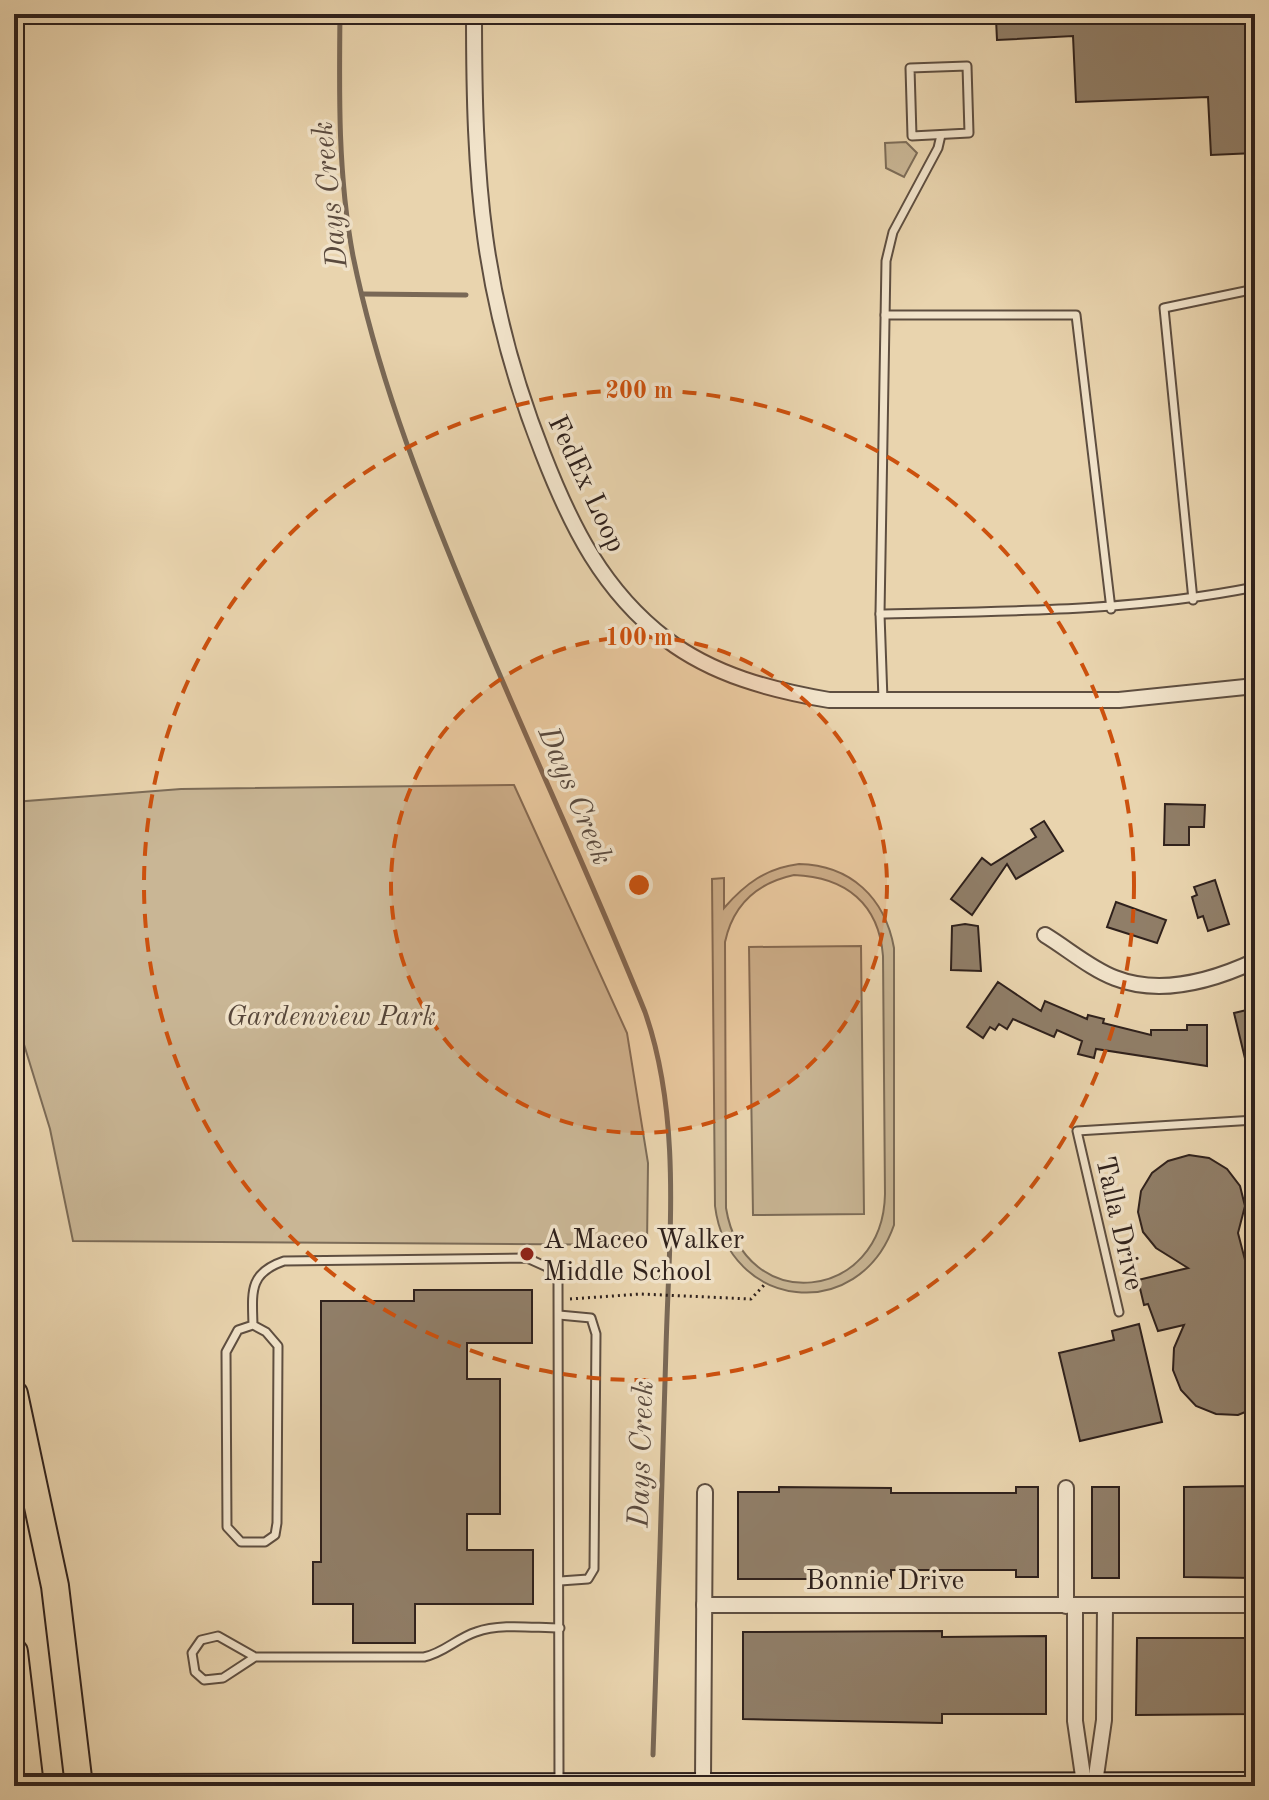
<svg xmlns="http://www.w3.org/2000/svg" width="1269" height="1800" font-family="'Old Standard TT',serif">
<rect width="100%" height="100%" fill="#e9d4ae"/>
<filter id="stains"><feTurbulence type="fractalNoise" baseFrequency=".0025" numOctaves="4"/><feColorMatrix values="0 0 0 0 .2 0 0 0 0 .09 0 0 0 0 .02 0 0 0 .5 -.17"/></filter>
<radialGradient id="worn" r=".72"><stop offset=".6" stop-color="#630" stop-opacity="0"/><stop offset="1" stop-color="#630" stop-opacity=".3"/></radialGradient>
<!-- green -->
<g fill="#c9b695" stroke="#7c6c58" stroke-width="2" fill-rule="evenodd">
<polygon points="906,142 917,153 904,177 886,168 885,143"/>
<polygon points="514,785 627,1033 648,1163 647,1245 73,1241 50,1129 14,1012 14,802 181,789"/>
<path d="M799 864C851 865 885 898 894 948V1225C859 1325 728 1310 715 1206L712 879 724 878V908C745 884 766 868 799 864ZM794 875C846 877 879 904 883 956L885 1194C883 1302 744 1317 726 1208L725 942C733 905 757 883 794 875Z"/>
<polygon points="861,946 864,1214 753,1215 749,947"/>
</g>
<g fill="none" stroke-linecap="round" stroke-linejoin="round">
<!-- stream -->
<g stroke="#796856" stroke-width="5">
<path d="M340 14C339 95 338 176 353 256 376 369 417 476 461 583 520 727 587 868 645 1012 682 1118 669 1237 666 1348 662 1484 658 1619 653 1755"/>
<polyline points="363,294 466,295"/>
</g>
</g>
<!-- building -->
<g fill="#907e68" stroke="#2f211c" stroke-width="2">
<polygon points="1014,14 1051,14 1052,20 1110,18 1109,14 1255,14 1255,153 1211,155 1208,97 1076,102 1073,36 997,40 996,19"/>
<polygon points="1165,804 1205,805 1204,827 1189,827 1189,845 1164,845"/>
<polygon points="1044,821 1063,851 1016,879 1007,864 972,915 951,899 982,858 991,865 1036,837 1031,829"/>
<polygon points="1215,880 1229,924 1208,931 1203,916 1198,918 1192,897 1197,895 1194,887"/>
<polygon points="1116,902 1166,920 1157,943 1107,927"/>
<polygon points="965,924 978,926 981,971 951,970 952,926"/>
<polygon points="998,982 1041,1011 1045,1001 1087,1019 1088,1015 1104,1019 1103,1023 1151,1035 1151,1030 1187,1030 1187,1025 1207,1025 1207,1066 1096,1049 1094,1058 1078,1054 1082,1041 1057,1030 1054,1037 1013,1019 1007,1029 999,1024 995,1030 990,1027 983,1038 967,1027"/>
<polygon points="1255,1008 1255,1078 1250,1079 1234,1013"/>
<polygon points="1189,1155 1209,1158 1227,1169 1240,1186 1245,1206 1238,1233 1245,1260 1255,1259 1255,1408 1238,1415 1216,1414 1196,1406 1181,1390 1173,1370 1174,1348 1184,1325 1158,1331 1148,1304 1144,1305 1138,1280 1188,1268 1156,1248 1143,1232 1138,1212 1141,1191 1152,1173 1168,1161"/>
<polygon points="414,1290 532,1290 532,1343 467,1343 467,1379 500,1379 500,1514 467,1514 467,1550 533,1550 533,1604 415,1604 415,1643 353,1643 353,1604 313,1604 313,1562 321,1562 321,1301 414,1301"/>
<polygon points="1139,1324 1162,1422 1080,1441 1059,1353 1114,1340 1112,1331"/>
<polygon points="1255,1486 1255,1578 1184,1577 1184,1487"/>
<polygon points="779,1487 891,1488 891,1493 1016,1493 1016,1487 1038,1487 1038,1577 1016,1577 1016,1570 891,1570 891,1579 738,1579 738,1492 779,1492"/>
<rect x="1092" y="1487" width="27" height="91"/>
<polygon points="942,1631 942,1637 1046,1636 1046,1714 942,1714 942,1723 743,1719 743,1632"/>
<polygon points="1137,1638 1255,1638 1255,1714 1136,1715"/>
</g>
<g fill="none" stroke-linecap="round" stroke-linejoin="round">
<!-- service casing -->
<g stroke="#5e4e40" stroke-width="11">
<g id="service">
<polygon points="967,66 969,133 912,136 910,68"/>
<polyline points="885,315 1076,315 1111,609"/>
<polyline points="1193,600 1164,308 1255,289"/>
<path d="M880 614C1006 611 1131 612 1255 587"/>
<polyline points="883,700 880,614 886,261 893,232 938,148 941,135"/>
<polyline points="1119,1312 1077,1131 1255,1120"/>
<polyline points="559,1315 591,1318 596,1334 594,1569 588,1579 560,1581"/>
<path d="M253 1325 238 1330 226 1352 227 1527 241 1542H265L275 1535 277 1523 278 1346 266 1332 253 1325C252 1291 249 1273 284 1261L527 1258 547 1267 558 1282 559 1780"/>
<path d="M255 1657 223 1678 204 1680 195 1672 192 1653 201 1640 218 1636 255 1657H424C444 1653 457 1638 476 1632 501 1623 534 1628 560 1628"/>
</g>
</g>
<!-- minor casing -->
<g stroke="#5e4e40" stroke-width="18">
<g id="minor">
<path d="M474 14C474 181 481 297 543 454 571 526 603 591 666 639 713 675 771 690 829 700H1119L1255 686"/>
<polyline points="1253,781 1255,822"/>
<path d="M1045 935C1068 949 1091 969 1115 978 1161 996 1212 981 1255 961"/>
<polyline points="1066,1488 1066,1606"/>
<polyline points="704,1605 1255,1605"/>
<polyline points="1075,1606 1075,1721 1084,1783"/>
<polyline points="703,1781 705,1492"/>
<polyline points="1095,1783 1104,1720 1105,1606"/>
</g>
</g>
<!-- secondary casing -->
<g stroke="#2f211c" stroke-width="24">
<polyline id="secondary" points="148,1785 1255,1783"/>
</g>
<!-- motorway casing -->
<g stroke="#2f211c" stroke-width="30">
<g id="motorway">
<polyline points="14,1394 55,1586 79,1786"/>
<polyline points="14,1652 30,1786"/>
</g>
</g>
<!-- path -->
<polyline stroke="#2f211c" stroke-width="3" stroke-dasharray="2 4" stroke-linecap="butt" points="570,1299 641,1294 751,1299 766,1283"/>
<!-- service -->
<use href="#service" stroke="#f1e3ca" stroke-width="7"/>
<!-- minor -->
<use href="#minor" stroke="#f1e3ca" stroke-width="14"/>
<!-- secondary -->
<use href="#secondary" stroke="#f1e3ca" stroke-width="20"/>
<!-- motorway -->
<use href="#motorway" stroke="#e9d4ae" stroke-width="26"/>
<!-- secondary-bridge casing -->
<g stroke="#2f211c" stroke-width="24" stroke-linecap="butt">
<polyline id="secondary-bridge" points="14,1785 148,1785"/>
</g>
<!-- secondary-bridge -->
<use href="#secondary-bridge" stroke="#f1e3ca" stroke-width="20"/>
</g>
<!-- distance rings -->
<circle cx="639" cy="885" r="248" fill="#cc510e" fill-opacity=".12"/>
<g fill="none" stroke="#cc510e" stroke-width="4" stroke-dasharray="14 10">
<circle cx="639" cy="885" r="248"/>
<circle cx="639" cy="885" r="495"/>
</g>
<!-- markers -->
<circle fill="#8f2418" stroke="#f1e3ca" stroke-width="3" cx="527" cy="1254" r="8"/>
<g text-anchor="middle" stroke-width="7" stroke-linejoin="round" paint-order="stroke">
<!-- street labels -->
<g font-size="28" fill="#2f211c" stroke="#f1e3ca">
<text transform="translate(588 483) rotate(65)" y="10">FedEx Loop</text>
<text transform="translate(1121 1223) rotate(77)" y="10">Talla Drive</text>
<text x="885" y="1589">Bonnie Drive</text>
</g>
<!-- park labels -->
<g font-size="28" font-style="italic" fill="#56463a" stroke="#f1e3ca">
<text x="331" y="1025">Gardenview Park</text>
</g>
<!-- poi labels -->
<g font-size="28" fill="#2f211c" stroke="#f1e3ca" text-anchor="start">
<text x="543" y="1248">A Maceo Walker<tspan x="543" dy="32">Middle School</tspan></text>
</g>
<!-- water labels -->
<g font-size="30" font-style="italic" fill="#5a4a3e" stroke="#f1e3ca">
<text transform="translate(329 195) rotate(-96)" y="10">Days Creek</text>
<text transform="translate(576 795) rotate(67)" y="10">Days Creek</text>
<text transform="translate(640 1454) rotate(-88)" y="10">Days Creek</text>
</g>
</g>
<circle cx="639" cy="885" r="12" fill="#cc510e" stroke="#f1e3ca" stroke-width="4"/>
<g font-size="24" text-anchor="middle" font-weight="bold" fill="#cc510e" stroke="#f1e3ca" stroke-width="7" stroke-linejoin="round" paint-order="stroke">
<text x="639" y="398">200 m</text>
<text x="639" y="645">100 m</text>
</g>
<!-- margin -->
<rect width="1269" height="1800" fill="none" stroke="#e9d4ae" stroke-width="48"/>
<rect x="16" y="16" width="1237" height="1768" fill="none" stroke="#2f211c" stroke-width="4"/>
<rect x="24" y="24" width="1221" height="1752" fill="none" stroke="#2f211c" stroke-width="2"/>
<rect width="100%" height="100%" filter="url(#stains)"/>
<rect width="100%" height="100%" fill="url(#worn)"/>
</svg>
